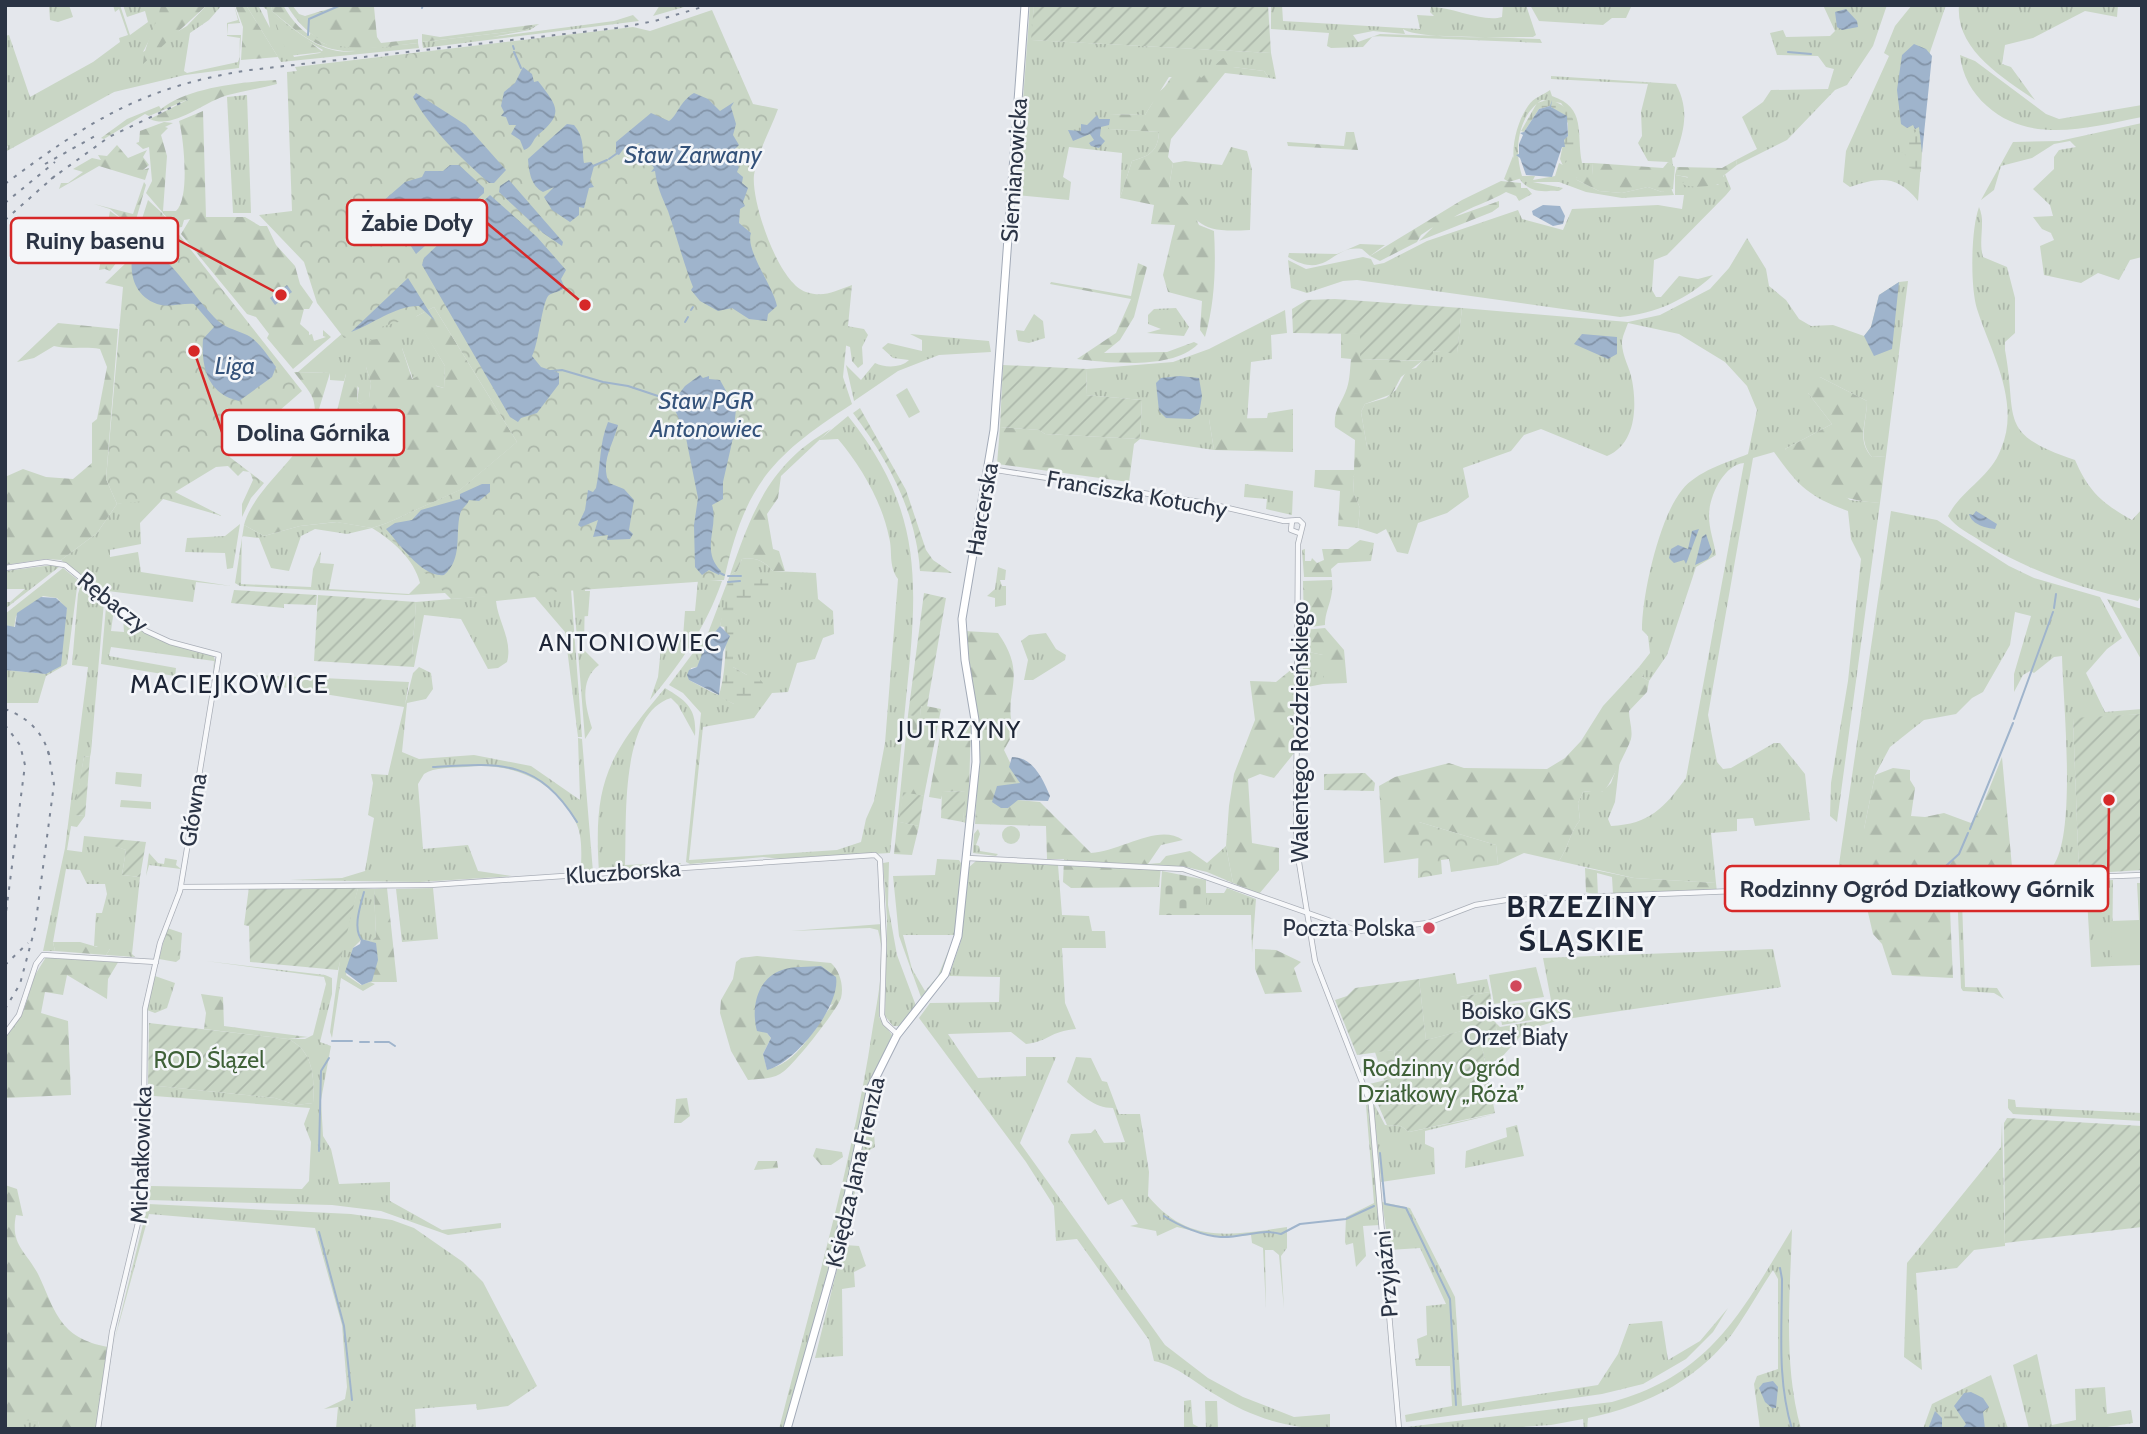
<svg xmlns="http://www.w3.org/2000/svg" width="2147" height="1434" font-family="Cabin,sans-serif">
<defs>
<pattern id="grass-tufts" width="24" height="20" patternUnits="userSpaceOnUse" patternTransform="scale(1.75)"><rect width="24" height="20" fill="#c9d6c5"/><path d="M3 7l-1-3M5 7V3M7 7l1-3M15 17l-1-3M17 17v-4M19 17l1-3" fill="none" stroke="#adb8ab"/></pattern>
<pattern id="forest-firs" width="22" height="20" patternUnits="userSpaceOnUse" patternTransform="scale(1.75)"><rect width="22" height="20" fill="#c9d6c5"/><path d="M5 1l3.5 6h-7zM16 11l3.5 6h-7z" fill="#adb8ab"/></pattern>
<pattern id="wetland-marsh" width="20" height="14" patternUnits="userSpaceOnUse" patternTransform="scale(1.75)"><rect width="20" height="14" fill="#c9d6c5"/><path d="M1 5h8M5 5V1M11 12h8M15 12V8" fill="none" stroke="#adb8ab"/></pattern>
<pattern id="cemetery-stones" width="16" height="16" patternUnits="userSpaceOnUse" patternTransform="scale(1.75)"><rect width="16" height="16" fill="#c9d6c5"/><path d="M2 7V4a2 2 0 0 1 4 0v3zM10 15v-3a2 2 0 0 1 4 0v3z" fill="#adb8ab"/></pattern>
<pattern id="park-crowns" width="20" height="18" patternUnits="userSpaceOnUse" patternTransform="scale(1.75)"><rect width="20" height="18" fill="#c9d6c5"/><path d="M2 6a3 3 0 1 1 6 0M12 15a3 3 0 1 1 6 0" fill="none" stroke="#adb8ab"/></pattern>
<pattern id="garden-furrows" width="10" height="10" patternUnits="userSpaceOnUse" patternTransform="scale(1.75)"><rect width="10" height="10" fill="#c9d6c5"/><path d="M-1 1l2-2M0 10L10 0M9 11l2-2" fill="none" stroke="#adb8ab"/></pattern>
<pattern id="water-waves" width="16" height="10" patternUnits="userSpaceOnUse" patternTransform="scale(1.75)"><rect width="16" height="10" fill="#9fb4cc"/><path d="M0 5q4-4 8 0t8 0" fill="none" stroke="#8293a7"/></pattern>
</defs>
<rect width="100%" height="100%" fill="#e4e7ec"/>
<!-- grass -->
<g fill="url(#grass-tufts)" fill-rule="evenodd">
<polygon points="49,5 69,5 73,17 58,22 50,20"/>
<path d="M113 5H120L130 35 148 22 145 11 127 17 123 5H161L158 23 143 52 187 26 207 5H222L209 20 190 33 184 71 187 73 238 62C241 56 239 45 240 38L227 36V23L238 20 234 5 240 23 228 24 227 35H241L239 68 185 75 114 92 5 152 8 147 5 142V36L9 35 30 97 93 62 120 42 117 30 119 38 128 35 119 9 115 12Z"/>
<path d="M246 5H258L270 28 267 10 261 5H271L272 11C294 30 324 57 356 51L336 49 310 37V33C345 54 379 47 418 43L419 48 281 62ZM274 16 302 38 323 50 320 53 294 57Z"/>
<polygon points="660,5 691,5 653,16"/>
<path d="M1030 5H1034L1032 40 1271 53 1276 79 1269 78 1264 71 1233 67 1201 79 1169 77 1145 115 1109 114V129L1159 132C1158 151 1150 156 1132 161L1120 198 1122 153 1069 147 1063 177 1071 182 1069 200 1016 195Z"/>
<path d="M1271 5H1282L1283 21 1420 29 1417 15 1434 16 1430 12 1431 7C1453 7 1484 23 1502 17L1503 5H1526L1536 35 1533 37C1508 37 1419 40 1403 29L1405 34 1373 31 1353 35 1358 42 1380 34 1540 39 1542 43 1373 36 1363 47 1331 48 1327 46 1329 33 1271 29Z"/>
<polygon points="1530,5 1631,5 1631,7 1626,18 1612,18 1603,25 1539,21"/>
<polygon points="1823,5 1887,5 1873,46 1847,85 1835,90 1787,140 1737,165 1736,160 1757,149 1742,117 1763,102 1771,90 1828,89 1834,69 1826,67 1818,56 1777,55 1770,33 1783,30 1786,37 1830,36 1835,31"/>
<path d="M1912 5H1946L1930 52 1918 201C1897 175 1880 177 1850 187L1843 182 1846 151 1889 56 1884 53 1895 26Z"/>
<path d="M1959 5H2118L2117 17 2085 11 2033 38 2005 45 2002 64 2011 67 2035 100C2004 78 1955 50 1959 5Z"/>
<polygon points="633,15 639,21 423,48 422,42 525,30 539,24 530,30 492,37 614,21"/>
<path d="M1960 55 1975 61 2046 114 2059 119 2142 105V117C2091 127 2030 145 1987 106 1972 93 1962 75 1960 55Z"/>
<path d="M1551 76 1676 84C1690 111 1684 131 1675 157L1672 158 1673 166 1668 162 1648 161 1638 143 1642 136 1641 112 1648 84 1551 79Z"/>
<path d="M1550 90 1552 96C1587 108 1576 133 1582 163H1593L1592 175 1576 178 1577 180 1599 191 1622 193 1648 187 1662 192 1671 188 1674 195 1622 198 1586 192 1559 182H1533L1563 188C1558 193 1556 190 1549 191 1503 195 1508 135 1528 106 1534 97 1542 96 1550 90ZM1542 100 1561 103C1580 132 1577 136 1563 165L1559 163 1555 176 1533 180 1535 176H1522C1514 151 1517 116 1542 100Z"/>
<polygon points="247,95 251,213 233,213 227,97"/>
<polygon points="2142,123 2142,257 2130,260 2119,280 2098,273 2081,283 2044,275 2040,246 2054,240 2051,233 2042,229 2033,217 2053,216 2050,205 2033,189 2054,169 2054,157 2059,150 2076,147 2070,141 2054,144 2032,158 2001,166 1994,190 1981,200 2013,142 2059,141"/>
<path d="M1231 147 1247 151 1252 170 1250 230C1199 233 1199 225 1169 187L1173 163 1185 161 1222 165Z"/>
<path d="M1725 174 1731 189 1726 195 1667 255 1654 260 1652 290 1656 297H1661L1679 276 1698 279 1713 275C1688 299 1655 314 1620 317L1357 280 1343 281 1307 293 1291 288 1288 260 1306 269 1363 257 1371 259 1374 265 1384 263 1427 241 1518 210 1522 219 1563 230 1572 209 1658 205 1682 209 1684 195H1675V175C1691 177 1702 184 1718 185Z"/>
<path d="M1979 207C1986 222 1978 240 1983 257L2007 267 2015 298V333L2005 342V350C2018 420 1996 433 2075 460 2089 492 2102 503 2132 520L2142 509V594L2138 601C2080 588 2033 573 1982 542 1971 534 1956 528 1948 516 1961 490 1990 478 2001 449 2021 402 1991 353 1977 309 1970 286 1971 229 1979 207Z"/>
<polygon points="110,211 121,219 112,237 115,241 112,260 107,260 105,269 99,270"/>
<path d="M1747 238 1766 269 1769 286 1786 300 1799 319 1811 326 1833 325 1864 336 1871 327 1879 295 1899 282 1908 281 1886 456 1872 457C1857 440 1867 421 1867 401L1820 377 1808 393 1832 424 1785 449 1850 500 1880 503 1837 822 1830 816 1831 783 1848 681 1861 559 1851 539 1848 511C1809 497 1798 486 1774 452L1753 458 1708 715 1717 762 1723 769 1731 768 1774 743H1780L1805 774 1810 820 1755 826 1753 818 1737 819V831L1711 833 1716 883 1634 878 1559 861C1568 848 1570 832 1580 820L1578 803 1583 792H1602L1611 783 1620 759 1615 802 1608 819 1611 826C1650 824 1664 808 1686 778L1744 463C1723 465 1709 497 1709 516 1709 529 1714 542 1716 555L1696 567 1667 655 1649 681 1642 677 1644 671 1639 667 1650 653 1648 636 1642 630C1642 595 1659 518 1682 490 1697 471 1726 463 1748 454L1757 410 1747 386 1725 362 1679 334 1628 323C1626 329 1622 337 1622 343 1622 356 1630 368 1632 380 1637 407 1636 444 1607 456L1541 429 1524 435 1511 451 1463 468 1469 497 1447 513 1418 523 1408 554 1397 552 1386 529 1377 534 1358 528 1360 508 1354 494 1353 477 1367 447 1361 412 1365 404 1386 398 1396 390 1407 370 1416 368 1422 361H1433V351L1457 353 1462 308 1628 322 1660 315 1710 289 1729 268Z"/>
<path d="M1360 244 1385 245 1370 256 1362 249C1331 244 1328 281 1288 257L1289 253 1337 254Z"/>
<polygon points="413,272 416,317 445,366 444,388 413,379 402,348 366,367 371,383 369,399 360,404 357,401 359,388 346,374 344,381 330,380 330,373 298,372"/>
<polygon points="1176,308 1189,327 1184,336 1147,333 1161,329 1148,324 1148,315 1154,309"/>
<polygon points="1285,310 1287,333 1271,335 1272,359 1251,362 1247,420 1209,419 1214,450 1140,439 1142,400 1086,395 1087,369 1173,362 1209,349"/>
<polygon points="1034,314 1043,321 1045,338 1029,343 1018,341 1016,330 1024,331"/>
<polygon points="841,325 864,329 868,335 862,347 863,364 858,368 852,361 850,347 842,344"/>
<path d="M910 334 989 341 991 352 939 355 898 371 854 401 846 365 861 380 875 363C885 368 901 368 909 360L893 358 882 348 888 343 922 351V340Z"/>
<path d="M848 416C924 511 918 584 906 699 901 750 896 801 890 853L781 859 763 857 690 864 686 862 701 713 683 693 669 685 708 633 730 575 737 571 742 559C756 557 764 561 773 571L816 573 818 599 833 611 834 634 823 638 815 659 797 663 788 692 772 693 754 718 703 727 689 860 837 850 861 842 866 819 874 801 885 743 898 579C888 565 893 552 889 537 882 502 861 466 838 439L819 440ZM727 597 733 667 747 675 734 704 689 680 691 668 697 667 720 626Z"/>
<path d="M517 442 539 588 407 595 240 586 235 583 244 525 264 536 300 526 337 522 372 528 387 523 460 490ZM372 528C393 541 414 559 420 583L409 594 329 589 334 564 320 563 321 551 313 569 311 587 241 584 242 536 259 538 271 568 289 571 301 536 315 529 347 534Z"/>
<polygon points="1245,484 1293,491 1292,515 1266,509 1267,499 1244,497"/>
<polygon points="147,498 163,499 140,523 141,544 110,550 110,557 138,552 141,572 231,586 196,582 193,602 108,591 119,603 61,560 97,533 117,504"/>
<path d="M1891 511 1937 520 2009 566 2034 578 2100 597 2122 638 2107 649 2086 673 2105 712 2142 709V714L2073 719 2079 874 2013 878 2012 869 2053 866C2077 833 2063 701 2062 656L2054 657 2034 673 2030 671 2023 675 2014 692V674L2031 616 2015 612 2010 645 1983 692 1972 698 1956 714 1924 720 1890 747 1875 775 1864 829 1873 870 1894 871 1898 875 1838 871Z"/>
<polygon points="240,524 233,568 227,569 225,553 185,552 187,538 225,536"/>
<polygon points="52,565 59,567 5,609 5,602 10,602 25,589 5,589 5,571"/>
<polygon points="998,567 1006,570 1005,580 1000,580 1002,586 1006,586 1006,605 995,607 995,598 987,596 995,589"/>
<polygon points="63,568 78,580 67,664 46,676 38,703 5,703 5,670 46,674 67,609 57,598 43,596 16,616 14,628 5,625 5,614"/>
<path d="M698 580 722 581C706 627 681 663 650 700L658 677 662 638 683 637 685 611H695Z"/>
<polygon points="82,581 104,602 91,752 90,757 84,756 75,815 85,816 77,827 71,826 67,850 82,852 84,836 115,839 115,846 126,850 122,875 140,877 132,954 135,957 106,955 110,949 94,946 96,913 102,913 107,894 105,884 87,884 80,870 66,869 53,942 55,951 43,951 65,848 88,667 72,665 78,594"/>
<path d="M585 588 584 650 599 665C578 681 586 707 592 728L585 739 573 589Z"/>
<path d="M571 589 582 737H578L565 632 535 597 496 601C498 622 513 640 507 662L498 668 488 669 461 619 424 615 414 667V657H412L416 602Z"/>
<polygon points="2107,599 2142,609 2142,661"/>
<polygon points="109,604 122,615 113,616 111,631 124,632 123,617 126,617 157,639 213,655 215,660 213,673 214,661 111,647 109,656 176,668 175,676 101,664 106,607"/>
<polygon points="1046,633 1056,649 1066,655 1065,660 1033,680 1024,680 1028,660 1021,641 1029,635"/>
<polygon points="1304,651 1323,655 1323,684 1302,688"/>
<path d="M419 667 431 673 433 689 426 699 407 703 402 752 419 759 474 755 531 766 580 800 578 738 582 739 593 872 581 873C581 858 583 839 577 825 558 781 510 761 466 767 453 768 434 767 424 774L418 784 423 849 468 845 478 871 512 876 420 882 290 880 342 878 365 871 374 818 368 815 373 783 371 774 388 775 404 707 257 683 256 675 409 682 405 705 413 673Z"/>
<path d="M665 688C687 701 697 709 695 736L678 705 671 698C619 714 627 821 625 865L681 863 679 866 599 872C593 781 608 756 665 688Z"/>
<polygon points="121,800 151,802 151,809 120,807"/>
<polygon points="978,829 980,834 976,845 979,846 980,851 998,854 996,856 973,853 974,834"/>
<polygon points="1226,846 1233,883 1207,872 1207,863"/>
<polygon points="149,853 158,863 164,864 165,858 177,860 176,865 181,869 149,865 146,876"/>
<path d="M937 859 959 860 964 868C959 914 959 966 922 1000L899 936 893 876 935 875ZM903 935H955L938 976 925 991 912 969Z"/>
<path d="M976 861 1058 865 1062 915 1089 916 1092 931H1105L1106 948H1062L1065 1003 1076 1029C1050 1031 1048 1042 1026 1044L1011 1032 948 1034 978 1078 1026 1076V1057H1056L1020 1143 1165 1345 1208 1378 1243 1397 1294 1417 1330 1414V1429C1289 1429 1250 1417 1216 1395 1195 1383 1178 1366 1154 1361L1149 1340 1077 1239 1056 1241 1054 1206 1026 1162 919 1018 930 1003 999 1002 1000 977 949 976 961 941 968 868Z"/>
<polygon points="889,862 888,905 897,955 916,1006 900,1026 893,1026 885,1016 887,919 883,863"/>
<polygon points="2113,880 2112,966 2091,967 2086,881"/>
<polygon points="1968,886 1962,901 1965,987 1997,988 2004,999 1994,993 1963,991 1961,988 1957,889"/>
<polygon points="358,888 374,889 376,937 369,943 361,940 353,948 346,975 361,985 370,982 375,984 363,991 341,978 332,1038 330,1032 342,945"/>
<polygon points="433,888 438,939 402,942 396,889"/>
<polygon points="1227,888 1256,899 1252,953 1251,915 1206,915 1206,893 1224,893"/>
<path d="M882 924 879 1017 892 1035 866 1095 829 1269 785 1429H779C813 1296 853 1162 873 1026 878 997 886 958 878 930L870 928 791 931Z"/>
<polygon points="1773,949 1781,987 1560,1020 1526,1030 1501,1058 1486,1066 1480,1036 1497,1032 1495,1022 1500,1027 1549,1019 1554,1016 1543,958"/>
<path d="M206 961 325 975 332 978V994L320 1042 331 1046 321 1100 323 1136 331 1149 339 1184 390 1182V1201L442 1230 501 1223V1228L448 1235 381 1211 332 1205 148 1200 151 1186 302 1189 309 1181 311 1142 304 1124 310 1108 154 1096 148 1085 275 1098 296 1105 313 1103C315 1078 313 1050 288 1039H305L313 1035 326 984 324 977Z"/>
<polygon points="1455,973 1457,984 1487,979 1490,992 1460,997 1466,1030 1426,1040 1419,979"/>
<polygon points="155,976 175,983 167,1008 155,1013 147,1010"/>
<path d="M1076 1057 1091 1058 1102 1081 1107 1082 1119 1114H1140L1149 1172 1148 1196C1188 1245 1233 1235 1287 1227V1248L1281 1256 1284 1309 1279 1255 1273 1250H1265L1266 1309 1263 1248 1252 1243 1251 1235 1222 1238 1177 1227 1157 1236 1156 1231 1130 1226 1138 1224 1122 1199 1108 1205 1068 1142 1071 1134 1091 1133 1095 1129 1104 1143 1125 1142 1113 1108C1094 1108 1080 1094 1067 1082Z"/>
<polygon points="2008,1099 2015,1100 2016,1107 2142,1113 2142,1121 2013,1114 2008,1108"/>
<polygon points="1373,1102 1385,1125 1401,1126 1409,1132 1495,1114 1425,1131 1425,1144 1434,1148 1435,1174 1381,1182"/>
<polygon points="872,1104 875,1147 862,1154 845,1245 859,1246 866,1266 854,1272 855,1287 842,1289 843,1356 815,1358 843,1245 860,1147"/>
<polygon points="1366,1105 1370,1105 1380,1225 1363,1226 1366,1256 1356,1267 1353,1243 1346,1245 1345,1242 1346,1217 1374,1203"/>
<polygon points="2002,1122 2005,1246 1974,1250 1957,1268 1916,1273 1922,1370 1904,1357 1907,1263 2001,1147"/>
<polygon points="1517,1125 1524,1156 1465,1168 1466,1151 1507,1137 1506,1128"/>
<polygon points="1382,1202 1410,1208 1455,1297 1462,1406 1598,1385 1618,1354 1629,1324 1662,1321 1668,1360 1700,1341 1728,1308 1713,1332 1686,1359 1643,1384 1602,1394 1406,1422 1405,1415 1452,1406 1450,1366 1416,1366 1415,1359 1419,1358 1417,1339 1427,1335 1426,1306 1446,1304 1420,1248 1389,1250"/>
<polygon points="148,1204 351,1214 392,1220 414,1228 463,1262 483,1282 537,1386 508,1406 477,1410 476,1404 415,1409 416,1429 336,1429 338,1407 324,1409 345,1399 347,1387 342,1325 315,1228 149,1214 114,1342"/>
<path d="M1792 1229C1790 1296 1783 1364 1801 1429H1760L1754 1384 1757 1376 1778 1369V1279L1773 1270C1761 1288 1751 1306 1739 1324 1705 1377 1647 1406 1588 1418L1587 1429H1584L1583 1419 1551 1425 1490 1429 1407 1427 1612 1402C1711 1375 1742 1311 1792 1229Z"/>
<polygon points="2037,1354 2052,1425 2076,1420 2075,1389 2105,1387 2107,1414 2131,1410 2133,1423 2094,1429 2029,1429 2013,1365"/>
<polygon points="1991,1375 2008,1429 1923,1429 1932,1404"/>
<polygon points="1191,1400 1193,1424 1202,1429 1184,1429 1184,1401"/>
<polygon points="1205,1401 1217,1401 1218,1429 1206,1429"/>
<polygon points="12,1417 38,1421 40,1429 5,1429 5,1419"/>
</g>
<!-- forest -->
<g fill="url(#forest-firs)" fill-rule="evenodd">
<path d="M161 5H207L143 64C144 43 157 26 161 5Z"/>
<polygon points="235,5 246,5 278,57 241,60 243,27"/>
<path d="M271 5H283C302 40 333 52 371 51 323 55 307 40 272 11Z"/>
<path d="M287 5H292L299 14 305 16 341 5H378L374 7 377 37 381 43 418 39V43C365 49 318 60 287 5Z"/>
<polygon points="273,15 323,52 288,56"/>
<polygon points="539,24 525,30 422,42 422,34 440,37"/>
<path d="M1223 58 1231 60 1233 67 1264 71 1269 78 1225 73 1171 139 1168 157 1173 163 1169 187C1185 193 1193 211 1199 225L1214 231C1216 265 1215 303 1205 337L1200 330 1202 301 1168 292 1163 275 1175 225 1151 224 1154 205 1120 198 1132 161C1150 156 1158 151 1159 132L1108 129 1109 114 1145 115 1153 102 1154 94C1177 85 1159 70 1198 74L1201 78Z"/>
<path d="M276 80 277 84C261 88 244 91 228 95 203 102 173 130 150 119L189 99 149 116 145 114 104 139 101 138 127 119 159 106 161 109C187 88 240 82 276 80Z"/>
<path d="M203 111 206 217H245L260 226H267L276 245 295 266 300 284 313 302 309 309H304L300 324 309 332V335L312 334 314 341 326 337 323 336V330L331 337 293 369 267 338 269 334 256 317 247 314 181 234 190 219 184 220 182 227 176 228 146 193 152 181 149 147 143 149 136 143 139 142 140 131 164 122 173 123 165 127 168 128 161 135 167 156 163 211H176C190 199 184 139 179 121Z"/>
<polygon points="1346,132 1354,132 1358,150 1288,146 1287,142 1344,146"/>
<polygon points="117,145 128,158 147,150 143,157 149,165 143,170 149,168 145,180 99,166 59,189 61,183 68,183 83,172 73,169 92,158 101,160 98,155 107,156"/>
<polygon points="1513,156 1522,178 1509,182 1504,179"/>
<path d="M1736 160 1737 165 1723 176 1724 183C1714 186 1692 189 1682 184L1688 177 1675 175 1677 167 1722 168Z"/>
<polygon points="1668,162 1675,167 1673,189 1662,192 1648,187 1622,193 1599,191 1575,179 1580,175 1592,175 1593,163 1663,168"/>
<path d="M1501 181 1521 183V188H1527L1532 194 1519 201 1516 196 1506 192C1491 201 1470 207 1454 217L1499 201V207L1492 212 1419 241 1433 227 1421 235 1417 242 1380 261 1370 256 1462 200Z"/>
<polygon points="144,182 146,185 133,230 127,230 126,238 130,240 124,258 120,258 110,271 105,269 107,260 112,260 107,248 115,241 106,239 117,231 121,218 110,209 94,204 133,214"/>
<path d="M1138 263 1147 267 1134 317 1120 340 1104 353 1167 352 1194 342 1198 344C1173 370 1109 363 1077 359L1116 333 1131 299 1050 284 1051 282 1131 296Z"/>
<path d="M434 307 517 442 460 490 387 523 372 528 336 522 300 526 264 536 244 525C255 481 327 442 313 399 309 389 300 380 294 372L330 373 319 409 337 411 346 374H358L357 401 360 404 369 398 371 383 366 367 370 340 393 337 402 348 412 379 426 372 434 378 436 386 444 388 445 366 415 317Z"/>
<path d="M58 323 118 329 106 479 117 504 97 533 61 560 46 559 5 565V477L23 469 46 477 73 479 92 463V423L97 419 107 367 100 349C84 346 71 350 54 346L34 358 17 362Z"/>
<path d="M1341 332 1360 334V359L1422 361 1401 377 1392 394 1365 404 1361 412 1367 447 1366 459 1353 477 1354 494 1360 508 1358 528 1338 526 1340 491 1314 487 1315 470H1354L1355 440 1335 427C1333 410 1342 403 1347 388 1350 379 1350 368 1351 359L1341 358Z"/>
<path d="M1820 377 1867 401C1867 421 1856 441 1872 457L1886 456 1880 503C1831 499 1814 488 1785 449L1832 424 1808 393 1807 380Z"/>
<polygon points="1293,409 1293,452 1214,450 1209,419 1267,418 1268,413"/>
<polygon points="1000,427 1039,430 1045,434 1140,439 1134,444 1129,482 997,464"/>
<path d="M831 429 781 476 778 498 767 514 773 549 779 551 785 571H773C764 561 756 557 742 559L737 571 730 575C752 511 770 463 831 429Z"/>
<polygon points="1360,540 1374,543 1371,561 1338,563 1331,569 1332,577 1304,577 1302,550 1305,549 1305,561 1311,561 1312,558 1317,563 1324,560 1322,549 1348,549"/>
<path d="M1332 580C1334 600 1325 609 1325 625L1304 628 1303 581Z"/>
<polygon points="1325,628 1344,650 1347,683 1323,684 1323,655 1304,651 1303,630"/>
<path d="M965 631 998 633C1030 679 1001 691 1014 732L1004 750 1020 783 1018 800 1040 802 1091 853C1122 851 1158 823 1183 840L1161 845 1148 864 1160 863 1166 856 1190 851 1207 863V872L1182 866H1161L1159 887 1071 888 1063 882 1064 859H1047L1046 826 975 824 980 735Z"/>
<polygon points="1298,664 1295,752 1274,778 1260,774 1248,779 1252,843 1279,848 1279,870 1259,894 1233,883 1226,846 1229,806 1234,774 1255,720 1250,681 1276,682"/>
<path d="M1639 667 1645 670 1642 677 1649 681 1647 692 1629 711C1629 720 1633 730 1631 739 1630 744 1607 790 1604 791 1598 794 1589 791 1583 792L1578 803 1580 820C1570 832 1568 848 1559 861L1524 853 1498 865 1496 845 1419 822V858L1384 863 1379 786 1395 777 1449 763 1464 768 1547 769 1565 758 1581 741 1603 706Z"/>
<polygon points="921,705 941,709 924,796 903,793 900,822 919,826 912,855 894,854 908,715 920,716"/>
<polygon points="961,725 971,725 968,824 963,822 965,791 943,792 941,799 929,797 940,735 959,738"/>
<polygon points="2002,757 2013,878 1928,880 1925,876 1898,875 1894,871 1862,868 1864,829 1875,775 1893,768 1910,770 1910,780 1915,788 1911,816 1925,817 1944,813 1971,823 1981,809"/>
<polygon points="1585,868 1634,878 1716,883 1717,892 1613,894 1612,877 1597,873 1598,896 1586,892"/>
<polygon points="1949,886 1953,978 1892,975 1882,944 1873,934 1863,891"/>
<polygon points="387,888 397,982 370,982 377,961 369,943 376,937 374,889"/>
<polygon points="53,942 80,942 97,947 101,943 109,944 110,949 106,955 55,951"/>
<polygon points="1255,949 1276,950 1301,962 1294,968 1302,992 1265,994 1255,969"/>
<path d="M757 956 831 963C840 971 844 986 841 998 837 1010 792 1068 780 1074 771 1079 759 1079 748 1080L731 1051 720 1013 721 1000 733 979 736 962 741 958ZM833 1004C814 1026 799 1064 767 1069L763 1054 771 1038 767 1033Z"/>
<polygon points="46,957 120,959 108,979 107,999 67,975 63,995 45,992 41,1013 68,1021 71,1095 5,1098 5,1038 23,1012 35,975"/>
<polygon points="201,994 223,997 224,1026 308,1037 288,1039 204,1029 206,1013"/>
<polygon points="687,1098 690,1116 681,1123 674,1123 676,1099"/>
<polygon points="816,1148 842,1152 843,1157 831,1165 821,1165 813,1156"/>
<polygon points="758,1161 777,1161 778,1168 754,1170"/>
<path d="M5 1185 17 1189 23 1216 16 1215C10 1245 26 1251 38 1274 55 1309 58 1338 108 1347L96 1429H40L38 1421 5 1419Z"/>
</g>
<!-- wetland -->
<g fill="url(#wetland-marsh)">
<path d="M1547 100C1573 103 1581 129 1573 152 1571 158 1566 161 1563 166L1560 159 1564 139 1568 136V123L1550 106 1539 109 1524 132 1521 131 1537 103Z"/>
<polygon points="1919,127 1922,135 1921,172 1905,166 1910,158 1901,152 1899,145 1902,139 1914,134"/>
<path d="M781 578 783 587C732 591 734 626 733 667L747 675H756L763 683 762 694 757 703 734 704 707 691 719 695C725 677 727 644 724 627L720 626 728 581Z"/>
<polygon points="1954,1406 1960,1420 1966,1424 1962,1429 1942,1429 1939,1413 1950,1411"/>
</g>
<!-- cemetery -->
<polygon fill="url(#cemetery-stones)" points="1162,871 1206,880 1206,915 1159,915"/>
<!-- park -->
<g fill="url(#park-crowns)">
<path d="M712 10 753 104 778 109C771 129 757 153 754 175 751 201 778 283 806 292 824 298 835 291 852 285L843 377 852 404C772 456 745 484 724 580L451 599 379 527 460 490 517 442 434 307 415 317 344 338 317 303 304 262 259 215 292 211 287 72 297 71 295 67 633 27 650 31Z"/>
<polygon points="148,200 162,213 302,391 264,424 251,427 227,455 264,483 251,498 242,517 242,504 253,480 250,472 243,471 238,476 228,466 216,467 175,492 222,516 163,499 117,504 106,479 123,287 105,283 129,260"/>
<polygon points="1419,822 1496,845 1498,865 1451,872 1449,859 1441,860 1442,874 1418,878"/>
<polygon points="167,928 182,933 180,959 176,962 159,959"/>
<polygon points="1394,1050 1399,1077 1384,1080 1375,1052"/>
</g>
<!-- garden -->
<g fill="url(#garden-furrows)">
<polygon points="1034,5 1268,5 1271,53 1031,40"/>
<polygon points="1335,299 1462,308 1457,354 1433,351 1433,361 1360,359 1360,334 1293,333 1292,309 1307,300"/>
<polygon points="1003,365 1087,369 1086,395 1142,400 1140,439 1045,434 1039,430 1000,427"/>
<path d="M860 408 906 490 926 550 933 560 952 573 920 571C916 511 888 460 853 413Z"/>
<polygon points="234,590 317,595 316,605 284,604 284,608 231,603"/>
<polygon points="924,593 946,598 927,707 921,706 920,717 908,715"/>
<polygon points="318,595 416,602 412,656 414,657 414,667 314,661"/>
<polygon points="2142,714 2142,870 2079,874 2073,718"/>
<polygon points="84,756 90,757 85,816 74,815"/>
<polygon points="1365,773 1375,783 1374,791 1324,790 1324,774"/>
<polygon points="966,791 963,822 941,818 942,792"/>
<polygon points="903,792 924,796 919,826 899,822"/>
<polygon points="115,839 146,842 140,877 122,875 126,850 114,846"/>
<polygon points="249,887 358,888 338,970 250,962 249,926 244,925"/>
<polygon points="1419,979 1426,1040 1465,1030 1459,997 1490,992 1497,1032 1480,1036 1495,1113 1409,1132 1401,1126 1387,1125 1369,1084 1399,1077 1394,1050 1357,1055 1335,1000 1347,996 1355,988"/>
<path d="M149 1023 288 1039C313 1050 315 1078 313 1103L296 1105 275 1098 148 1085Z"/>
<polygon points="2007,1118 2142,1126 2142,1227 2005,1243 2004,1123"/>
</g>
<!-- pitch -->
<g fill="#c9d6c5">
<polygon points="907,388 920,412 909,418 896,395"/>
<polygon points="561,574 562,584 539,584 538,576"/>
<polygon points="579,591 590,591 588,616 578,617"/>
<polygon points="116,772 142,774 141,787 115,784"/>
<circle cx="1011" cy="835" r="9"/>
<polygon points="2137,883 2142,883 2142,965 2112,966 2111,921 2139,920"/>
<polygon points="1536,967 1544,997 1494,1004 1489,975"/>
<polygon points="1540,1000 1543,1018 1502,1025 1499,1006"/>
</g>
<!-- water -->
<g fill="url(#water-waves)">
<polygon points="1846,9 1857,21 1858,27 1842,30 1837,27 1835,12"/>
<polygon points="1914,44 1926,49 1932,56 1922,153 1919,127 1915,129 1913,125 1907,128 1901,124 1897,90 1902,55"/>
<path d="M523 67 532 74 534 82 538 81C557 106 565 113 538 135 532 140 533 147 524 150L520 140 511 134 516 125H509L506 117 501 116 504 112 501 106 504 92 515 83Z"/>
<path d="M416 93 466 125 506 170 494 183H489C461 158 431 130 413 97Z"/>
<path d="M694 93 708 99 720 111 734 102 731 107 736 124 733 135 739 145 734 150V161L739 167 737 172 743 177 742 183 748 188 743 202 745 206 740 209 739 223 751 233C745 250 772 284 777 306L768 314 767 321 749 319 732 308 718 311 700 301 691 290 693 287C683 262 677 237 668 211 662 197 657 187 655 171L651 172 654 168 638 145 640 143 625 147 619 155 616 154V142L651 113 669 121C677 116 680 101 694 93Z"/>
<polygon points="1552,100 1551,107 1567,116 1568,136 1564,140 1565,147 1562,147 1552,177 1526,175 1520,158 1516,155 1519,154 1519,144 1523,135 1520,133 1524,132 1539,109 1550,106"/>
<polygon points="1097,115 1099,119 1110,119 1109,125 1101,127 1100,136 1105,141 1099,148 1091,146 1089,143 1094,140 1090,134 1073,141 1068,130 1081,131 1081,124 1087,125"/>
<path d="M567 124 574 125C585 138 582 150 584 163L591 162 594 166 590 181 594 187 589 188 584 208 579 207V215L570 222 552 210 544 197 554 187 543 192C531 186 529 172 528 159Z"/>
<polygon points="450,165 459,165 484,188 484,193 416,254 382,202 405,182 422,177 425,171 443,171"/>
<polygon points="509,180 563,242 562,246 543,233 499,192 500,186"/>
<path d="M490 195 537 237 566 270 561 279 565 288C559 292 554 292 549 295 542 301 539 343 532 356L541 367 559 373V384L537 413 521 418 518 422 510 417 422 265 424 258Z"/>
<polygon points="1543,205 1560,206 1565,216 1563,224 1553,226 1533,215 1532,211"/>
<path d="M136 241C172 256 186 288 214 317 224 328 234 329 247 335 258 340 269 357 276 367L272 377 239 401C208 394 201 368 203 339L214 327 194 304C184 303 171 307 161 305 130 297 127 266 136 241Z"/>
<path d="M408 278 435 321 419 306C397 305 373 324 351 332Z"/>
<polygon points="1899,282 1892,349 1874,356 1864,336 1871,327 1879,295"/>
<polygon points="287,285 292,292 275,305 270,298"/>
<polygon points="1582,334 1617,337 1617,354 1608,359 1574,344"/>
<path d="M700 375 703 378 709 376V379L720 380 736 409 733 438 723 482V499L712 505C719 527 700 550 721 571L719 575 709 570 702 575 695 567 694 525 698 498 685 433 675 410 669 407 685 386Z"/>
<polygon points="1180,376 1199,378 1202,396 1199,414 1191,419 1166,418 1159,411 1156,383 1161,378"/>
<path d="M608 422 618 425C613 445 600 462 609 483L624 489 634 500 629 530 633 534 630 539 607 540 608 535 593 537 598 520 581 527 578 525 585 510 588 490 593 492 596 488C601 465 599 444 608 422Z"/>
<path d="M482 484H490V492L479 501 469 500C467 506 462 507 460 514 455 534 463 559 444 575 422 578 399 543 386 529L395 523 412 520 421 510 460 499V494Z"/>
<path d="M1976 511 1997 524 1995 529C1986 528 1972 525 1969 514L1973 515Z"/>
<polygon points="1699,529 1686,564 1684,560 1674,563 1669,558 1671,549 1678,545 1688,549 1692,531"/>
<polygon points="1706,534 1712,552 1708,559 1695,565 1702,537"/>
<polygon points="41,597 56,598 67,608 61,666 46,674 5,670 5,625 15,627 17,613"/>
<polygon points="720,626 730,636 723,652 719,695 689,680 687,675 689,670 697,667 707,642"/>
<path d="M1012 757C1033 757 1043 779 1050 796L1048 801 1018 800 1008 808H1001L992 802 997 786 1020 783 1009 767Z"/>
<polygon points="361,939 376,943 378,960 372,981 362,985 345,972 353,948 360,944"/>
<path d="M821 966 836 977C841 1006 795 1063 767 1070L763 1054 771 1038 767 1033 757 1031C751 1009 756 979 782 970 792 966 810 967 821 966Z"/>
<polygon points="1773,1381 1778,1387 1776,1408 1772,1408 1765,1402 1759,1388 1763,1383"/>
<polygon points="1971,1392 1983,1398 1989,1407 1983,1412 1985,1429 1962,1429 1966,1424 1954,1406 1964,1393"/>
<polygon points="1935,1411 1942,1418 1942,1429 1928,1429"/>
</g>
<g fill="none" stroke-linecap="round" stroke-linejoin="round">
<!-- stream -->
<g stroke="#9fb4cc" stroke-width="2">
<polyline points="422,8 423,5"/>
<polyline points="308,35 309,19 341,5"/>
<polyline points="513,46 514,49"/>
<polyline points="514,52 521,68"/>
<polyline points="1788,52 1811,54"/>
<polyline points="609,159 616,154"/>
<polyline points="593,166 607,160"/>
<polyline points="691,310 693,307"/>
<polyline points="685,322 688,317"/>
<polyline points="551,371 562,370 603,382 628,386 673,401"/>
<polyline points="720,573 724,575"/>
<polyline points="728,576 741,576"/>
<polyline points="728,582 740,581"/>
<polyline points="2054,608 2056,594"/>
<polyline points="2014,719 2053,612"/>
<path d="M433 767C500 763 538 759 577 822"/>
<polyline points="1970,829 2013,723"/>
<polyline points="1935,876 1959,854 1968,833"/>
<path d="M361 939C353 927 360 907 364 892"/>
<polyline points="332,1041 352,1041"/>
<polyline points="360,1042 369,1042"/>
<polyline points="375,1042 389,1042 395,1046"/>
<polyline points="319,1151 321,1071 329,1058"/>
<polyline points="1380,1153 1385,1204 1406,1208 1450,1299 1456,1405"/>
<path d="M1164 1216C1179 1226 1203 1236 1221 1237 1242 1238 1261 1228 1281 1234L1300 1224 1346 1219 1374 1206"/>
<polyline points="319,1232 344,1326 352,1400"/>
<path d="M1780 1268 1782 1279C1782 1330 1777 1380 1792 1429"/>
</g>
<!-- minor casing -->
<g stroke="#a9aeb7" stroke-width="6">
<g id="minor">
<polyline points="990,469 1206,503 1284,521 1299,520 1303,524 1298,544 1296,844 1315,961 1371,1105 1399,1429"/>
<polyline points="1292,521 1291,530 1299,533"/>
<polyline points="5,568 46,562 65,565 146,631 170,642 219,655 180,891 160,943 145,1009 143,1202 112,1332 98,1429"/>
<polyline points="967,858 1183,869 1359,931 1428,923 1475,905 1506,900 2142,875"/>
<polyline points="181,887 430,885 875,855 880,860 884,944 882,1015 885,1023 897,1034"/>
<polyline points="5,1034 19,1015 36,964 43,955 156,962"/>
</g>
</g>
<!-- major casing -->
<g stroke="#a3abb8" stroke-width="9">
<polyline id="major" points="787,1429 832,1271 871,1087 897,1035 945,974 958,936 976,762 975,720 965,660 962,619 994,430 1025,5"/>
</g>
<!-- minor -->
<use href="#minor" stroke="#f7f8fa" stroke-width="4.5"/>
<!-- major -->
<use href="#major" stroke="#fff" stroke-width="7"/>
<!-- rail -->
<g stroke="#7d8696" stroke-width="2" stroke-dasharray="3.5 7" stroke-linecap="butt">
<polyline points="45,164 97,135"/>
<polyline points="51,179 109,137 187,100"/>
<path d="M5 184C89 121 144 86 250 70L617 28 655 21 709 5"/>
<polyline points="5,203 55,162"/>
<polyline points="5,220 57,174"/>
<path d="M5 709C29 718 44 733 50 758"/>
<polyline points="5,725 20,745 25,765 5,920"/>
<polyline points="5,965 28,943"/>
<polyline points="5,1009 20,984 35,928 54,784 48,751"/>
</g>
</g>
<!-- markers -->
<g fill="#d1495b" stroke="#f4f6f9" stroke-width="2.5">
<circle cx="1429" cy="928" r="7"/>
<circle cx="1516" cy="986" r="7"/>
</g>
<g text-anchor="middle" stroke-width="5" stroke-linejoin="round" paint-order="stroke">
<!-- street labels -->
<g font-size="23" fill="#2b3445" stroke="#f4f6f9">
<text transform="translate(1014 170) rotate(-86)" y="8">Siemianowicka</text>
<text transform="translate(1137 494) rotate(10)" y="8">Franciszka Kotuchy</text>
<text transform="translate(982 509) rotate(-80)" y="8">Harcerska</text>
<text transform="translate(113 602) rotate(38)" y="8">Rębaczy</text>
<text transform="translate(1300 732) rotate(-90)" y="8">Walentego Roździeńskiego</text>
<text transform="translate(193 810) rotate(-81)" y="8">Główna</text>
<text transform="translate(623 872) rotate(-4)" y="8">Kluczborska</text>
<text transform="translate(141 1155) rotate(-88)" y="8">Michałkowicka</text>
<text transform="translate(855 1172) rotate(-77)" y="8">Księdza Jana Frenzla</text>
<text transform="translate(1386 1274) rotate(-95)" y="8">Przyjaźni</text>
</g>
<!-- poi labels -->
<g font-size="23" fill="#2b3445" stroke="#f4f6f9" text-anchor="end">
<text x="1415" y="936">Poczta Polska</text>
<text x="1516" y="1019" text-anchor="middle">Boisko GKS<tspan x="1516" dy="26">Orzeł Biały</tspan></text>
</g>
<!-- park labels -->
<g font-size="23" fill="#3f6138" stroke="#f4f6f9">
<text x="209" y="1068">ROD Ślązel</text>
<text x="1441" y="1076">Rodzinny Ogród<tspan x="1441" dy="26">Działkowy „Róża”</tspan></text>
</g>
<!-- water labels -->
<g font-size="24" font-style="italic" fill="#34527a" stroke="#f4f6f9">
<text x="693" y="163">Staw Zarwany</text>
<text x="235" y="374">Liga</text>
<text x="706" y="409">Staw PGR<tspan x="706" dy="28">Antonowiec</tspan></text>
</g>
<!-- neighbourhood labels -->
<g font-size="24" letter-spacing="2" fill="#1d2536" stroke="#f4f6f9">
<text x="630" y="651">ANTONIOWIEC</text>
<text x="960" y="738">JUTRZYNY</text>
</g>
<!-- quarter labels -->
<g font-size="26" letter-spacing="2" fill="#1d2536" stroke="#f4f6f9">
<text x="230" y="693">MACIEJKOWICE</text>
</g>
<!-- district labels -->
<g font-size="30" font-weight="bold" letter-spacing="2" fill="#1d2536" stroke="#f4f6f9">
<text x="1582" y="917">BRZEZINY<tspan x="1582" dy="34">ŚLĄSKIE</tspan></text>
</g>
</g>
<!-- callouts -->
<path fill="none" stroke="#d62828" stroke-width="2.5" d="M585 305L487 223M281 295L178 240M194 351L222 432M2109 800L2108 888"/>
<g fill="#d62828" stroke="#f4f6f9" stroke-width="2.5">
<circle cx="585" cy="305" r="7"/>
<circle cx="281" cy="295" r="7"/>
<circle cx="194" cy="351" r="7"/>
<circle cx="2109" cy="800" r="7"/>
</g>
<g fill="#f4f6f9" stroke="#d62828" stroke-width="2.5">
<rect x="347" y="200" width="140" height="45" rx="7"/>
<rect x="11" y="218" width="167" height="45" rx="7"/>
<rect x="222" y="410" width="182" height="45" rx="7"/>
<rect x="1725" y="866" width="383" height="45" rx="7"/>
</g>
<g font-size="24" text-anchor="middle" font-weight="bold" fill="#2b3445">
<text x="417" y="231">Żabie Doły</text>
<text x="95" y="249">Ruiny basenu</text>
<text x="313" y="441">Dolina Górnika</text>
<text x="1917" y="897">Rodzinny Ogród Działkowy Górnik</text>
</g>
<!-- border -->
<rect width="2147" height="1434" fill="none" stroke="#2b3445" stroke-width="14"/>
</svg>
